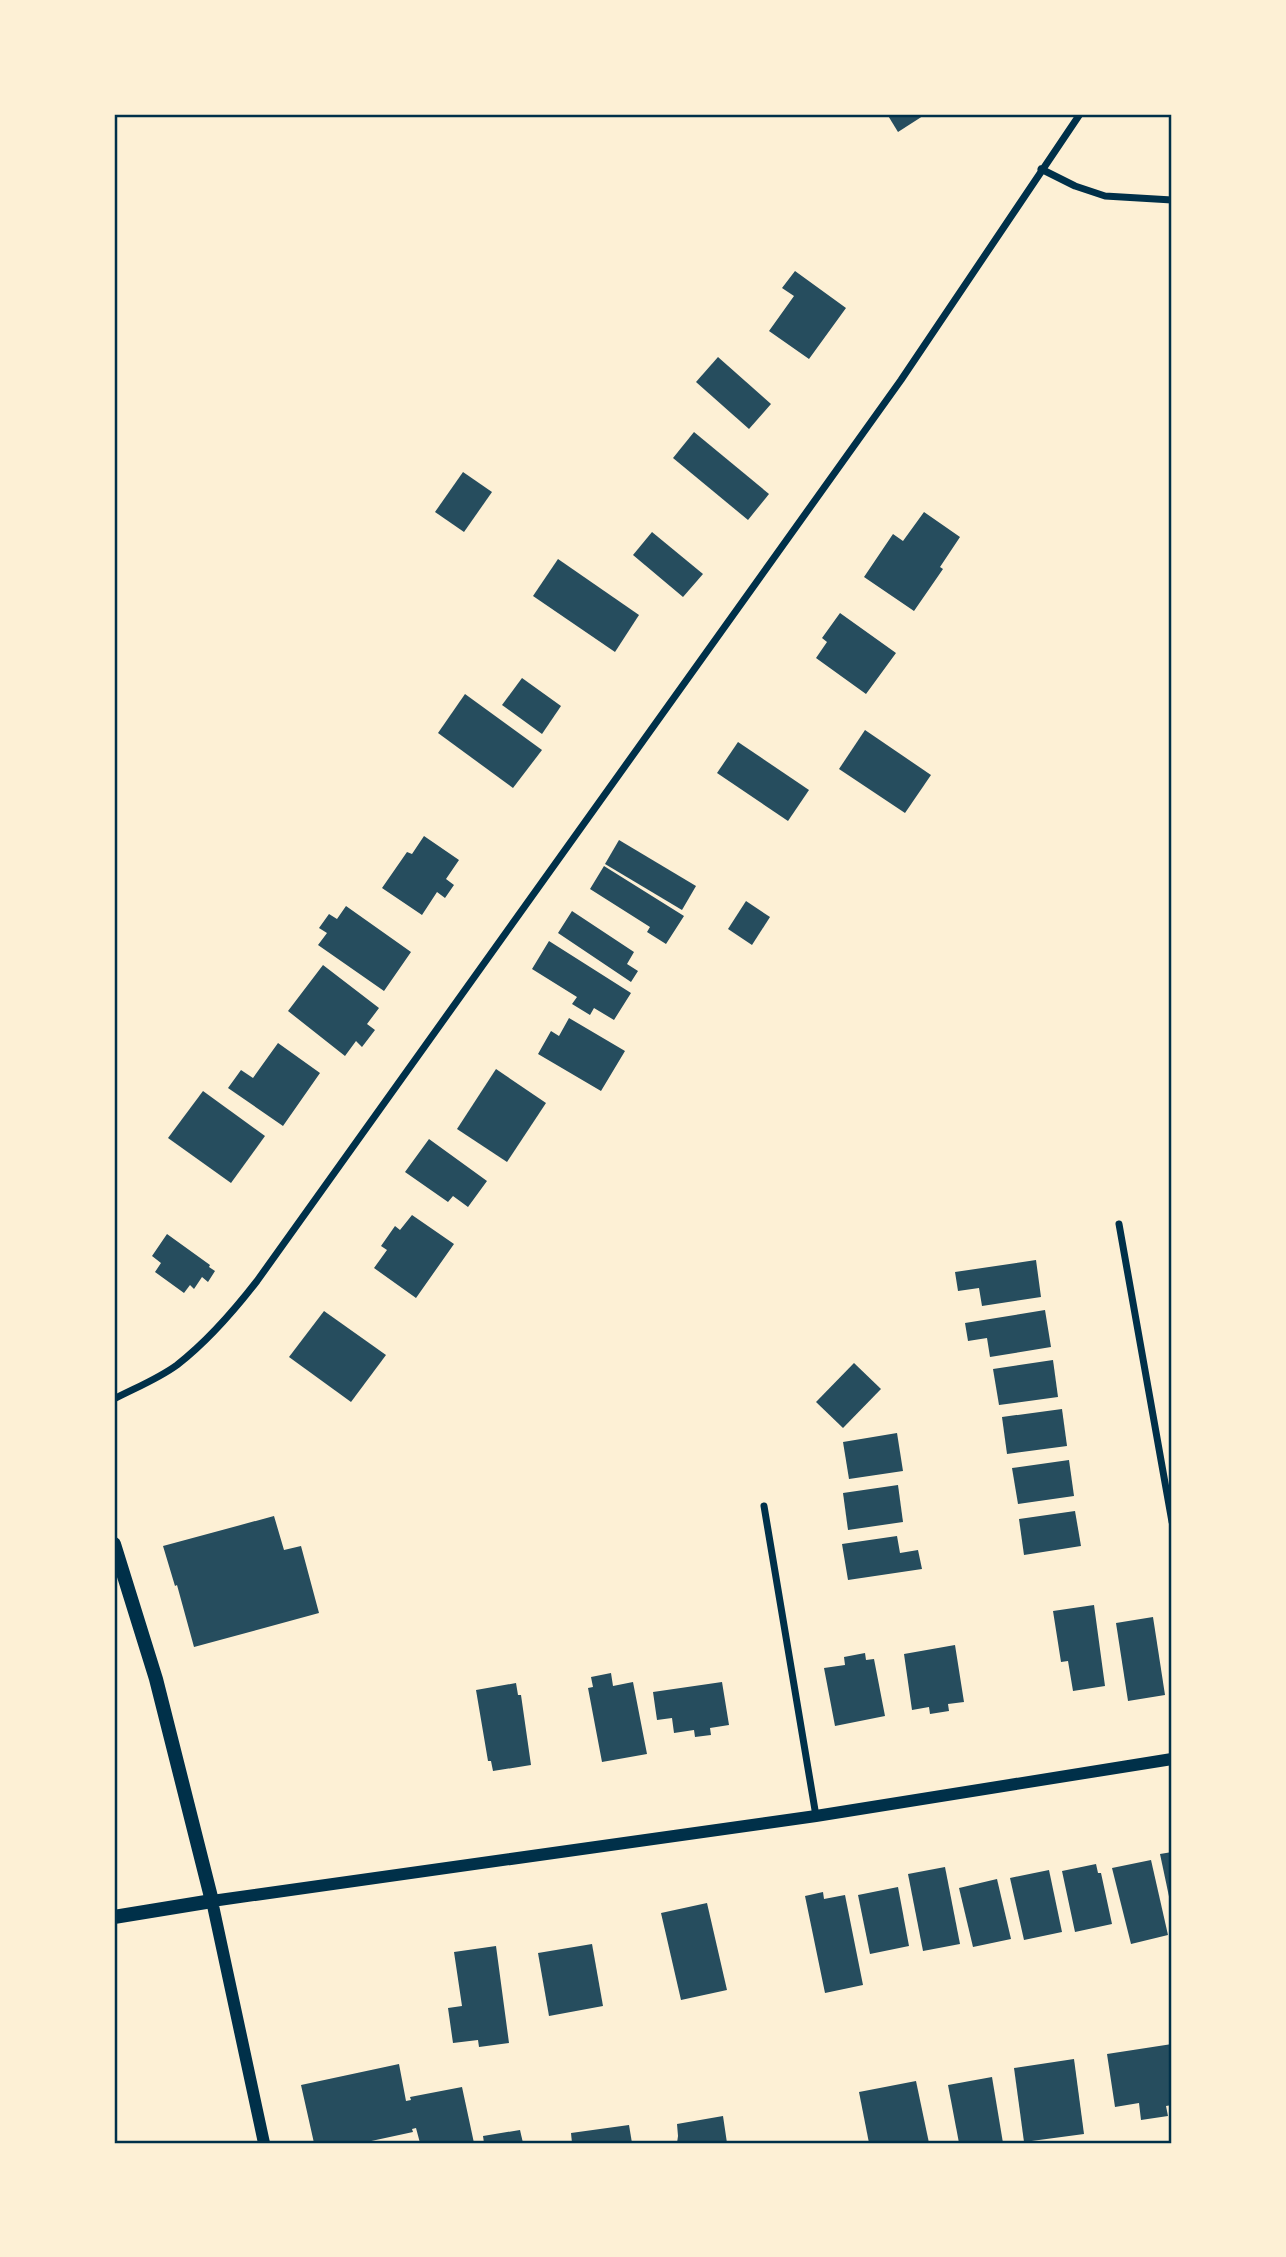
<svg xmlns="http://www.w3.org/2000/svg" width="1286" height="2257" font-family="Poppins,sans-serif">
<rect width="100%" height="100%" fill="#fdf0d5"/>
<!-- building -->
<g fill="#264d5e">
<polygon points="887,114 926,114 898,132"/>
<polygon points="795,271 846,308 809,359 769,331 794,296 782,288"/>
<polygon points="718,357 771,404 749,429 696,382"/>
<polygon points="694,432 769,494 748,520 673,458"/>
<polygon points="463,472 492,492 464,532 435,512"/>
<polygon points="924,512 960,537 940,567 943,569 914,611 864,577 893,534 903,541"/>
<polygon points="652,532 703,574 683,597 633,555"/>
<polygon points="558,559 639,615 615,652 533,596"/>
<polygon points="840,613 896,653 866,694 816,658 827,642 822,638"/>
<polygon points="522,678 561,706 542,734 502,705"/>
<polygon points="465,694 542,750 513,788 438,733"/>
<polygon points="865,730 931,775 905,813 839,769"/>
<polygon points="738,742 809,790 788,821 717,773"/>
<polygon points="424,836 459,860 446,879 454,885 445,898 437,892 422,915 382,888 407,852 412,854"/>
<polygon points="619,840 696,886 682,910 605,864"/>
<polygon points="604,866 684,916 666,944 647,932 650,927 590,889"/>
<polygon points="746,901 770,917 752,945 728,929"/>
<polygon points="346,906 411,952 384,991 318,945 327,933 319,928 329,914 337,919"/>
<polygon points="572,911 634,952 627,964 638,971 631,982 558,933"/>
<polygon points="549,941 631,993 614,1020 594,1008 590,1015 572,1004 577,997 532,969"/>
<polygon points="323,965 379,1008 367,1024 375,1030 362,1047 356,1041 345,1056 288,1011"/>
<polygon points="569,1018 625,1051 601,1091 538,1054 551,1031 559,1036"/>
<polygon points="278,1043 320,1073 283,1126 228,1088 241,1070 253,1078"/>
<polygon points="496,1069 546,1103 507,1162 457,1129"/>
<polygon points="203,1091 265,1136 231,1183 168,1138"/>
<polygon points="429,1139 487,1181 468,1207 453,1196 448,1202 405,1172"/>
<polygon points="412,1215 454,1244 416,1298 374,1268 387,1250 381,1246 395,1226 400,1230"/>
<polygon points="167,1234 210,1265 209,1267 215,1271 208,1282 202,1277 194,1289 190,1285 184,1293 155,1272 161,1263 152,1256"/>
<polygon points="1036,1260 1041,1297 982,1306 979,1288 958,1291 955,1272"/>
<polygon points="1045,1310 1051,1347 990,1357 987,1338 968,1341 965,1323"/>
<polygon points="324,1311 386,1355 351,1402 289,1357"/>
<polygon points="1053,1360 1058,1397 999,1405 993,1369"/>
<polygon points="854,1363 881,1389 843,1428 816,1402"/>
<polygon points="1062,1409 1067,1446 1007,1454 1002,1417"/>
<polygon points="897,1433 903,1471 849,1479 843,1442"/>
<polygon points="1069,1460 1074,1496 1018,1504 1012,1468"/>
<polygon points="898,1485 903,1522 848,1530 843,1493"/>
<polygon points="1075,1511 1081,1546 1024,1555 1019,1519"/>
<polygon points="274,1516 284,1550 301,1546 319,1613 194,1647 177,1585 175,1586 163,1546"/>
<polygon points="897,1536 900,1553 918,1550 922,1569 848,1580 842,1544"/>
<polygon points="1094,1605 1105,1686 1073,1691 1068,1661 1061,1662 1053,1611"/>
<polygon points="1153,1617 1165,1695 1128,1701 1116,1623"/>
<polygon points="955,1645 964,1702 948,1704 949,1711 930,1714 929,1707 912,1710 904,1654"/>
<polygon points="865,1653 866,1660 874,1659 885,1716 835,1726 824,1668 845,1665 844,1657"/>
<polygon points="611,1673 613,1686 633,1682 647,1754 602,1762 588,1688 593,1687 591,1677"/>
<polygon points="722,1682 729,1725 710,1728 711,1735 695,1737 694,1730 674,1733 672,1718 657,1720 653,1692"/>
<polygon points="516,1683 518,1695 521,1695 531,1765 493,1771 491,1761 488,1761 476,1690"/>
<polygon points="1172,1852 1172,1906 1171,1906 1160,1854"/>
<polygon points="1151,1860 1168,1935 1131,1944 1112,1868"/>
<polygon points="1096,1864 1098,1873 1101,1873 1112,1924 1075,1932 1062,1871"/>
<polygon points="945,1867 960,1944 923,1951 908,1874"/>
<polygon points="1049,1870 1062,1932 1024,1940 1010,1878"/>
<polygon points="997,1879 1011,1939 973,1947 959,1888"/>
<polygon points="898,1887 909,1946 870,1954 858,1895"/>
<polygon points="823,1892 824,1899 845,1895 863,1985 825,1993 805,1896"/>
<polygon points="707,1903 727,1990 681,2000 661,1913"/>
<polygon points="592,1944 603,2006 549,2016 538,1953"/>
<polygon points="496,1946 509,2043 479,2047 478,2040 453,2043 448,2008 462,2006 454,1952"/>
<polygon points="1172,2044 1172,2105 1166,2106 1168,2116 1141,2120 1139,2103 1115,2107 1107,2054"/>
<polygon points="1074,2059 1084,2134 1024,2142 1014,2068"/>
<polygon points="399,2064 406,2101 411,2100 410,2097 462,2087 474,2143 420,2143 416,2128 412,2129 413,2132 362,2143 314,2143 301,2085"/>
<polygon points="992,2077 1003,2143 959,2143 948,2085"/>
<polygon points="916,2081 929,2143 869,2143 859,2092"/>
<polygon points="723,2116 727,2143 677,2143 678,2136 677,2124"/>
<polygon points="629,2125 632,2143 572,2143 571,2133"/>
<polygon points="520,2130 523,2143 484,2143 483,2136"/>
</g>
<g fill="none" stroke-linecap="round" stroke-linejoin="round">
<!-- minor -->
<g stroke="#003049" stroke-width="7">
<polyline points="1041,169 1075,186 1105,196 1172,200"/>
<polyline points="1119,1224 1172,1522"/>
<path d="M114 1399C135 1388 158 1379 177 1365 208 1341 233 1312 257 1281L901 380 1080 114"/>
<polyline points="764,1506 816,1816"/>
</g>
<!-- tertiary -->
<polyline stroke="#003049" stroke-width="12" points="264,2143 212,1901 816,1816 1172,1759"/>
<!-- secondary -->
<polyline stroke="#003049" stroke-width="14" points="114,1544 156,1679 212,1901 114,1917"/>
</g>
<!-- border -->
<rect width="1286" height="2257" fill="none" stroke="#fdf0d5" stroke-width="231"/>
<rect x="116" y="116" width="1054" height="2026" fill="none" stroke="#003049" stroke-width="2.5"/>
</svg>
